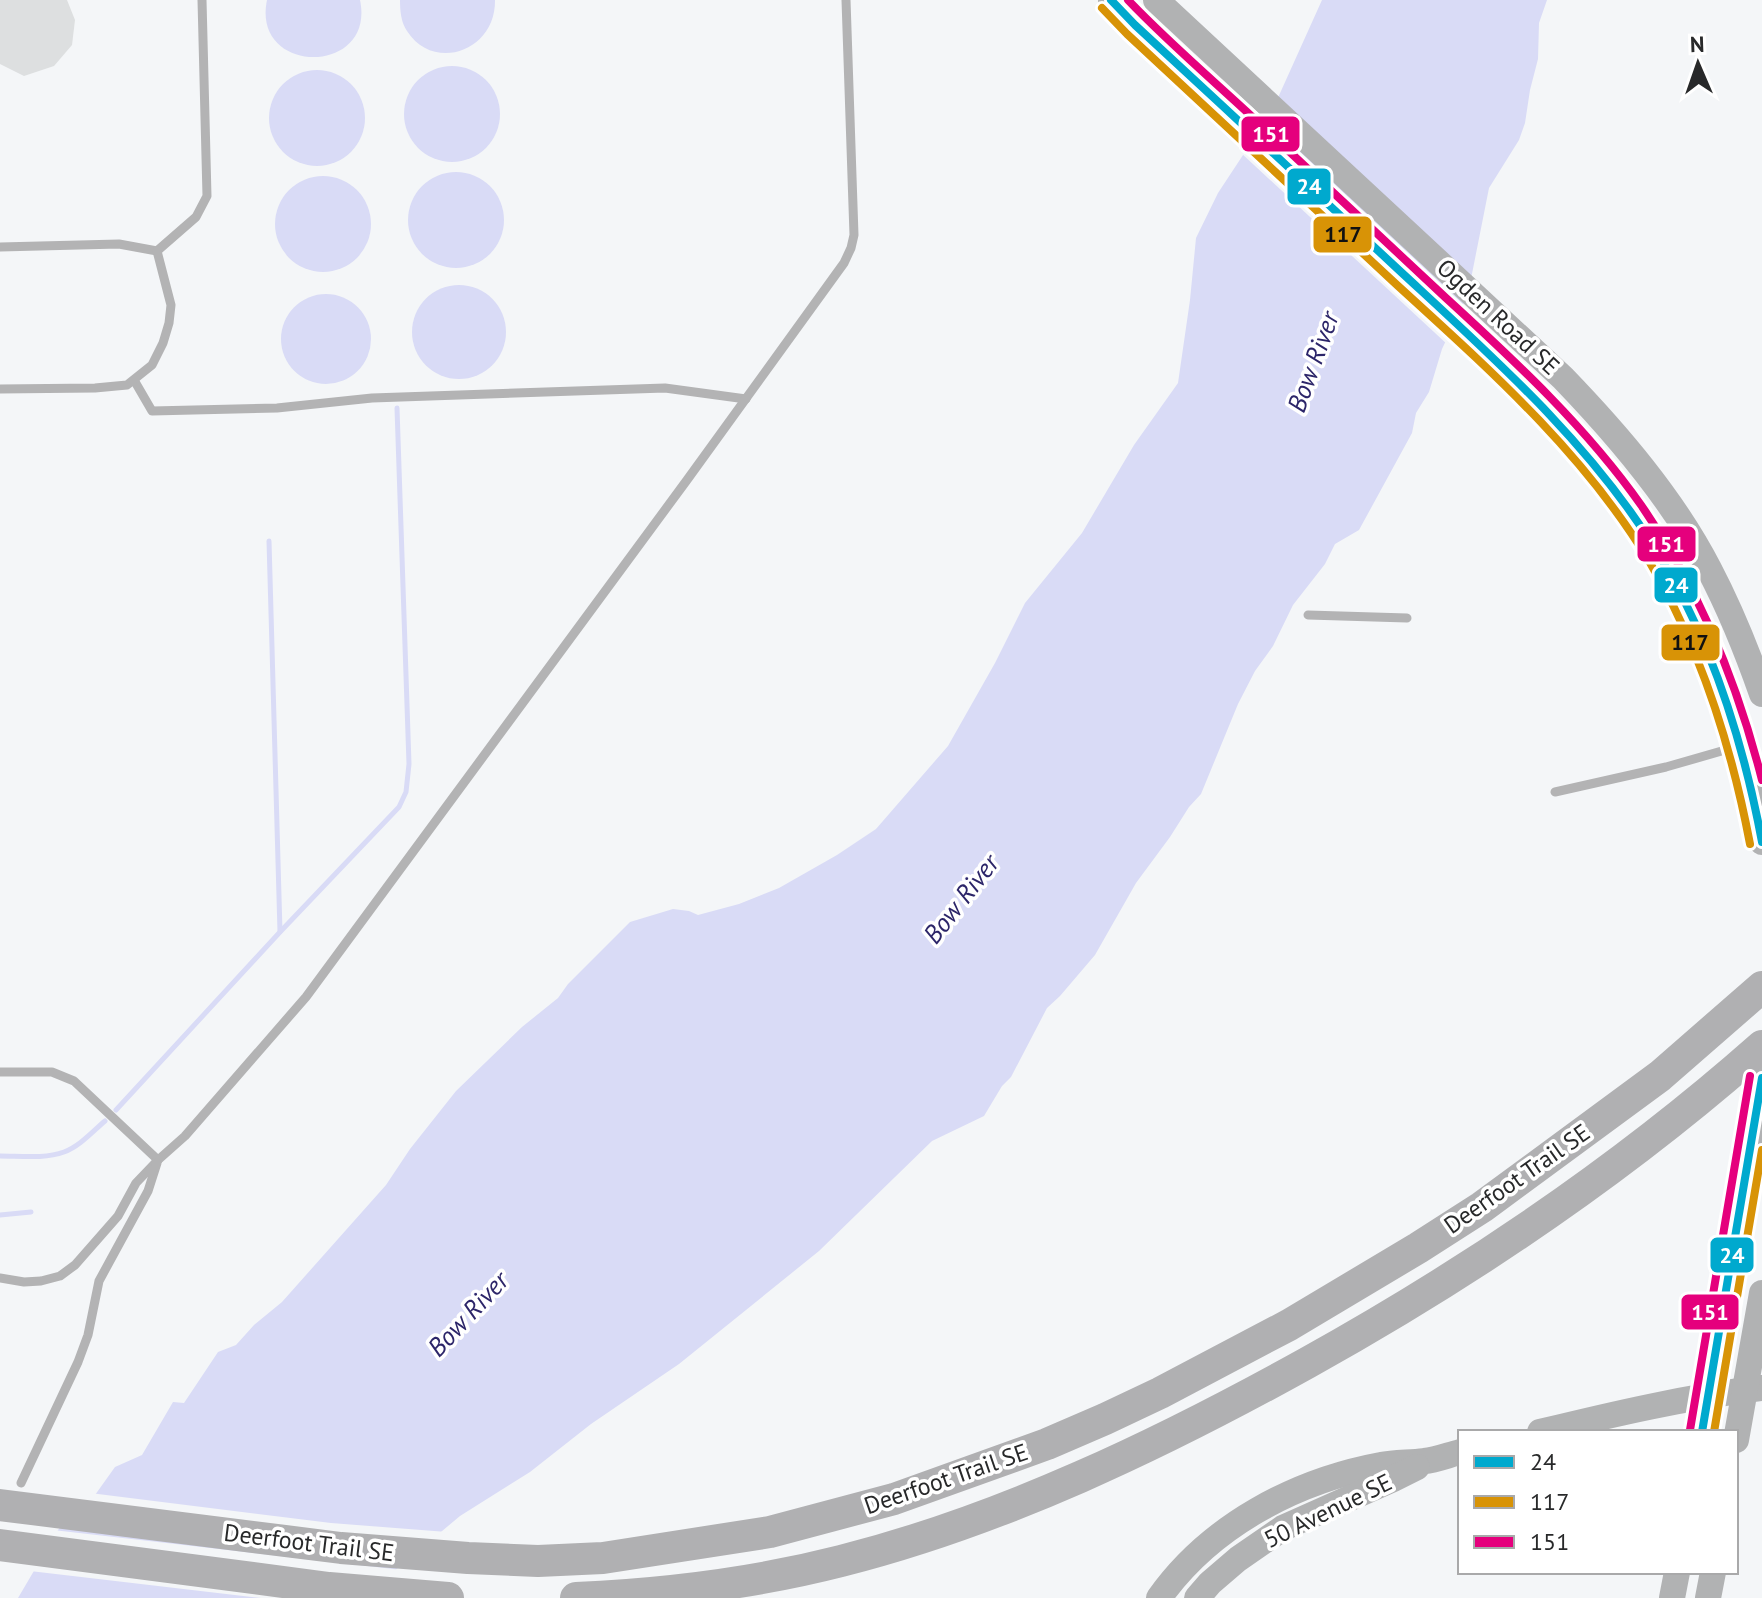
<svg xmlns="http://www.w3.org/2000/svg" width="1762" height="1598" font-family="'PT Sans',sans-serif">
<rect width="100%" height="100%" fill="#f4f6f8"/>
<!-- water -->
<g fill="#d9dbf6">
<path d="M267 0H360C376 76 251 76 267 0Z"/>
<path d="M400 0H495C496 51 434 73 407 31 401 22 400 11 400 0Z"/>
<polygon points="1322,0 1547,0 1539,23 1538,59 1530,90 1525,123 1519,140 1489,188 1468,294 1442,349 1429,392 1416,413 1412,433 1359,530 1335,544 1325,564 1293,605 1273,646 1255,671 1238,704 1201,794 1189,807 1170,837 1136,883 1095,955 1060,996 1047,1008 1011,1077 1002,1086 984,1116 932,1141 819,1251 679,1364 591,1424 530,1472 460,1516 386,1578 370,1598 18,1598 58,1530 76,1508 95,1495 115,1467 142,1455 173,1402 184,1403 218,1352 236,1345 254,1325 282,1302 386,1185 410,1149 456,1091 522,1027 558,998 568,984 630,922 673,909 689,911 698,915 739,904 779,888 837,855 876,829 948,746 995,663 1025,603 1082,533 1134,445 1178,383 1190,300 1196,238 1218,193 1272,111"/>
<circle cx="452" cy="114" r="48"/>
<circle cx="317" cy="118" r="48"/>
<circle cx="456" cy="220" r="48"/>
<circle cx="323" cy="224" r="48"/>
<circle cx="459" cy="332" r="47"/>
<circle cx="326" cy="339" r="45"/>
</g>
<!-- pier -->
<g fill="#f4f6f8">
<polygon points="1259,124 1463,313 1448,345 1240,152"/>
<polygon points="90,1493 331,1523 447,1532 407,1566 73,1505"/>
<polygon points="53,1530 402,1570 389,1581 375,1598 261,1598 30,1571"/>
</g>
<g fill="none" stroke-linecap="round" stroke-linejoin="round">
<!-- stream -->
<g stroke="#d9dbf6" stroke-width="5">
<polyline points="269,541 280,932"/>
<polyline points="116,1110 280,932 399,807 406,792 409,764 397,408"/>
<path d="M0 1156C20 1156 45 1159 64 1152 80 1146 92 1132 105 1121"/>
<polyline points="0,1215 31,1212"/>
</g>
</g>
<!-- building -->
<polygon fill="#dddfe0" points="0,0 67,0 75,20 72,45 54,66 24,76 0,64"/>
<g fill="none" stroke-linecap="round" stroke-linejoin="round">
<!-- lane -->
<g stroke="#b3b3b4" stroke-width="9">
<polyline points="0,247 119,244 157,251"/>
<polyline points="157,251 196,217 207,196 202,0"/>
<polyline points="134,380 152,411 277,408 372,398 665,388 746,399"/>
<polyline points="0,389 95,388 127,385 152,365 163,343 169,323 171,305 157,251"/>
<polyline points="1308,615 1407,618"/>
<polyline points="1555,792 1666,767 1739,746"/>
<polyline points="0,1072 52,1072 74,1081 158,1160"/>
<polyline points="0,1278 24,1282 41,1281 60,1276 75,1265 118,1216 136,1183 158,1160 185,1136 306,997 687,480 844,263 851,248 854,235 846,0"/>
<polyline points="21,1483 78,1362 88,1335 99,1281 148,1191 157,1163"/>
</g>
<!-- secondary -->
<g stroke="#b1b2b3" stroke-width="26">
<path d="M1111 0 1135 25 1509 372C1540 404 1571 436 1600 471 1686 576 1741 708 1762 842"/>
<path d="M1156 0 1563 378C1617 434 1673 499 1709 569 1730 609 1747 651 1762 694"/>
<path d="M1540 1432C1614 1414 1687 1397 1762 1388"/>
<polyline points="1702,1432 1762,1078"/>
<polyline points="1736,1440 1762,1293"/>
<path d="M1159 1598C1210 1526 1295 1481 1381 1465 1395 1462 1410 1463 1424 1461 1436 1460 1448 1455 1460 1452"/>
<polyline points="1197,1598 1210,1583 1238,1559 1283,1528 1393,1479 1417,1467"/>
<polyline points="1672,1598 1677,1572"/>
<polyline points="1708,1598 1713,1572"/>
</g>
<!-- highway -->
<g stroke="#b0b0b2" stroke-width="32">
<polyline points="0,1505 341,1548 468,1558 538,1561 603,1558 770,1532 894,1499 1047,1444 1105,1419 1160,1393 1289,1325 1418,1248 1482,1207 1660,1076 1762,987"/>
<polyline points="0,1545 329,1588 448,1598"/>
<path d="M576 1598C665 1594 755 1583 841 1561 1003 1520 1161 1444 1307 1363 1469 1273 1623 1169 1762 1046"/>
</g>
<!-- bus-1 casing -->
<g stroke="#fff" stroke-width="14">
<g id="bus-1">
<path d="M1111 0 1135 25C1224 107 1313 190 1401 272 1495 359 1591 444 1658 553 1712 642 1743 740 1762 842"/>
<polyline points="1702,1432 1762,1078"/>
</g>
</g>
<!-- bus-2 casing -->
<g stroke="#fff" stroke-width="14">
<g id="bus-2">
<path d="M1102 8 1127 34C1217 117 1307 201 1397 285 1489 369 1584 453 1649 561 1701 649 1731 744 1750 844"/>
<polyline points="1714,1432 1762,1150"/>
</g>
</g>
<!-- bus-3 casing -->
<g stroke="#fff" stroke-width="14">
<g id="bus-3">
<path d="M1128 0C1165 39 1207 75 1247 112 1313 174 1380 236 1446 298 1516 362 1586 427 1641 505 1699 588 1737 682 1762 780"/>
<polyline points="1690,1430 1750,1076"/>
</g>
</g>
<!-- bus-1 -->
<use href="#bus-1" stroke="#00a9ce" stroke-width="8"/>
<!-- bus-2 -->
<use href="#bus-2" stroke="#d89306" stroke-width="8"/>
<!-- bus-3 -->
<use href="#bus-3" stroke="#e5007d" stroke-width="8"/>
</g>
<g text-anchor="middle" stroke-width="7" stroke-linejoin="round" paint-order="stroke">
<!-- street labels -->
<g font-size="24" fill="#28292a" stroke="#fff">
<text transform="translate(1498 317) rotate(43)" y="8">Ogden Road SE</text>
<text transform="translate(1517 1179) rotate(-35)" y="8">Deerfoot Trail SE</text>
<text transform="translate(946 1479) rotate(-19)" y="8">Deerfoot Trail SE</text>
<text transform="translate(1328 1511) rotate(-26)" y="8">50 Avenue SE</text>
<text transform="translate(309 1543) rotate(7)" y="8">Deerfoot Trail SE</text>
</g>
<!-- water labels -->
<g font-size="26" font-style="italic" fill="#2c2569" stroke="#fff">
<text transform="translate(1313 362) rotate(-70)" y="9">Bow River</text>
<text transform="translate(961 899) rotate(-52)" y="9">Bow River</text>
<text transform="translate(468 1314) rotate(-47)" y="9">Bow River</text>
</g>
</g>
<g stroke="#fff" stroke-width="3">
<rect x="1240" y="115" width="61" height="38" rx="8" fill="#e5007d"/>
<rect x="1286" y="167" width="46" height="39" rx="8" fill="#00a9ce"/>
<rect x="1312" y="215" width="61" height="39" rx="8" fill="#d89306"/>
<rect x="1636" y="525" width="61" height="38" rx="8" fill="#e5007d"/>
<rect x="1653" y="566" width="46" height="38" rx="8" fill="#00a9ce"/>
<rect x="1660" y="623" width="61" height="39" rx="8" fill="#d89306"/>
<rect x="1709" y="1236" width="46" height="38" rx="8" fill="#00a9ce"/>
<rect x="1680" y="1293" width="60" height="38" rx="8" fill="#e5007d"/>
</g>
<g font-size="22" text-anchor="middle" font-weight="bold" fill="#fff">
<text x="1271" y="142">151</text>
<text x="1309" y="194">24</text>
<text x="1666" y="552">151</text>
<text x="1676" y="593">24</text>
<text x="1732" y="1263">24</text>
<text x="1710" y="1320">151</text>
</g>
<g font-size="22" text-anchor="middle" font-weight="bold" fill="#111">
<text x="1343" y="242">117</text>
<text x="1690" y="650">117</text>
</g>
<!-- legend -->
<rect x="1458" y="1430" width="280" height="144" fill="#ffffff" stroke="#a9a9aa" stroke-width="2"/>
<rect x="1474" y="1456" width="40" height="12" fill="#00a9ce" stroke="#a9a9aa" stroke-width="2"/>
<text x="1530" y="1470" font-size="24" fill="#28292a">24</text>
<rect x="1474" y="1496" width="40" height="12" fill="#d89306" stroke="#a9a9aa" stroke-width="2"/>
<text x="1530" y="1510" font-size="24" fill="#28292a">117</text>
<rect x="1474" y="1536" width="40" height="12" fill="#e5007d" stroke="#a9a9aa" stroke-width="2"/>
<text x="1530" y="1550" font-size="24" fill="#28292a">151</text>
<!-- north arrow -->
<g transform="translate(1698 64) rotate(358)" stroke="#ffffff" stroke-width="6" paint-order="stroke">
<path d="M0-6L14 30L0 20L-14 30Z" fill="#28292a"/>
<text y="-12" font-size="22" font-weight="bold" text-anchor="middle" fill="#28292a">N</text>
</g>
</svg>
